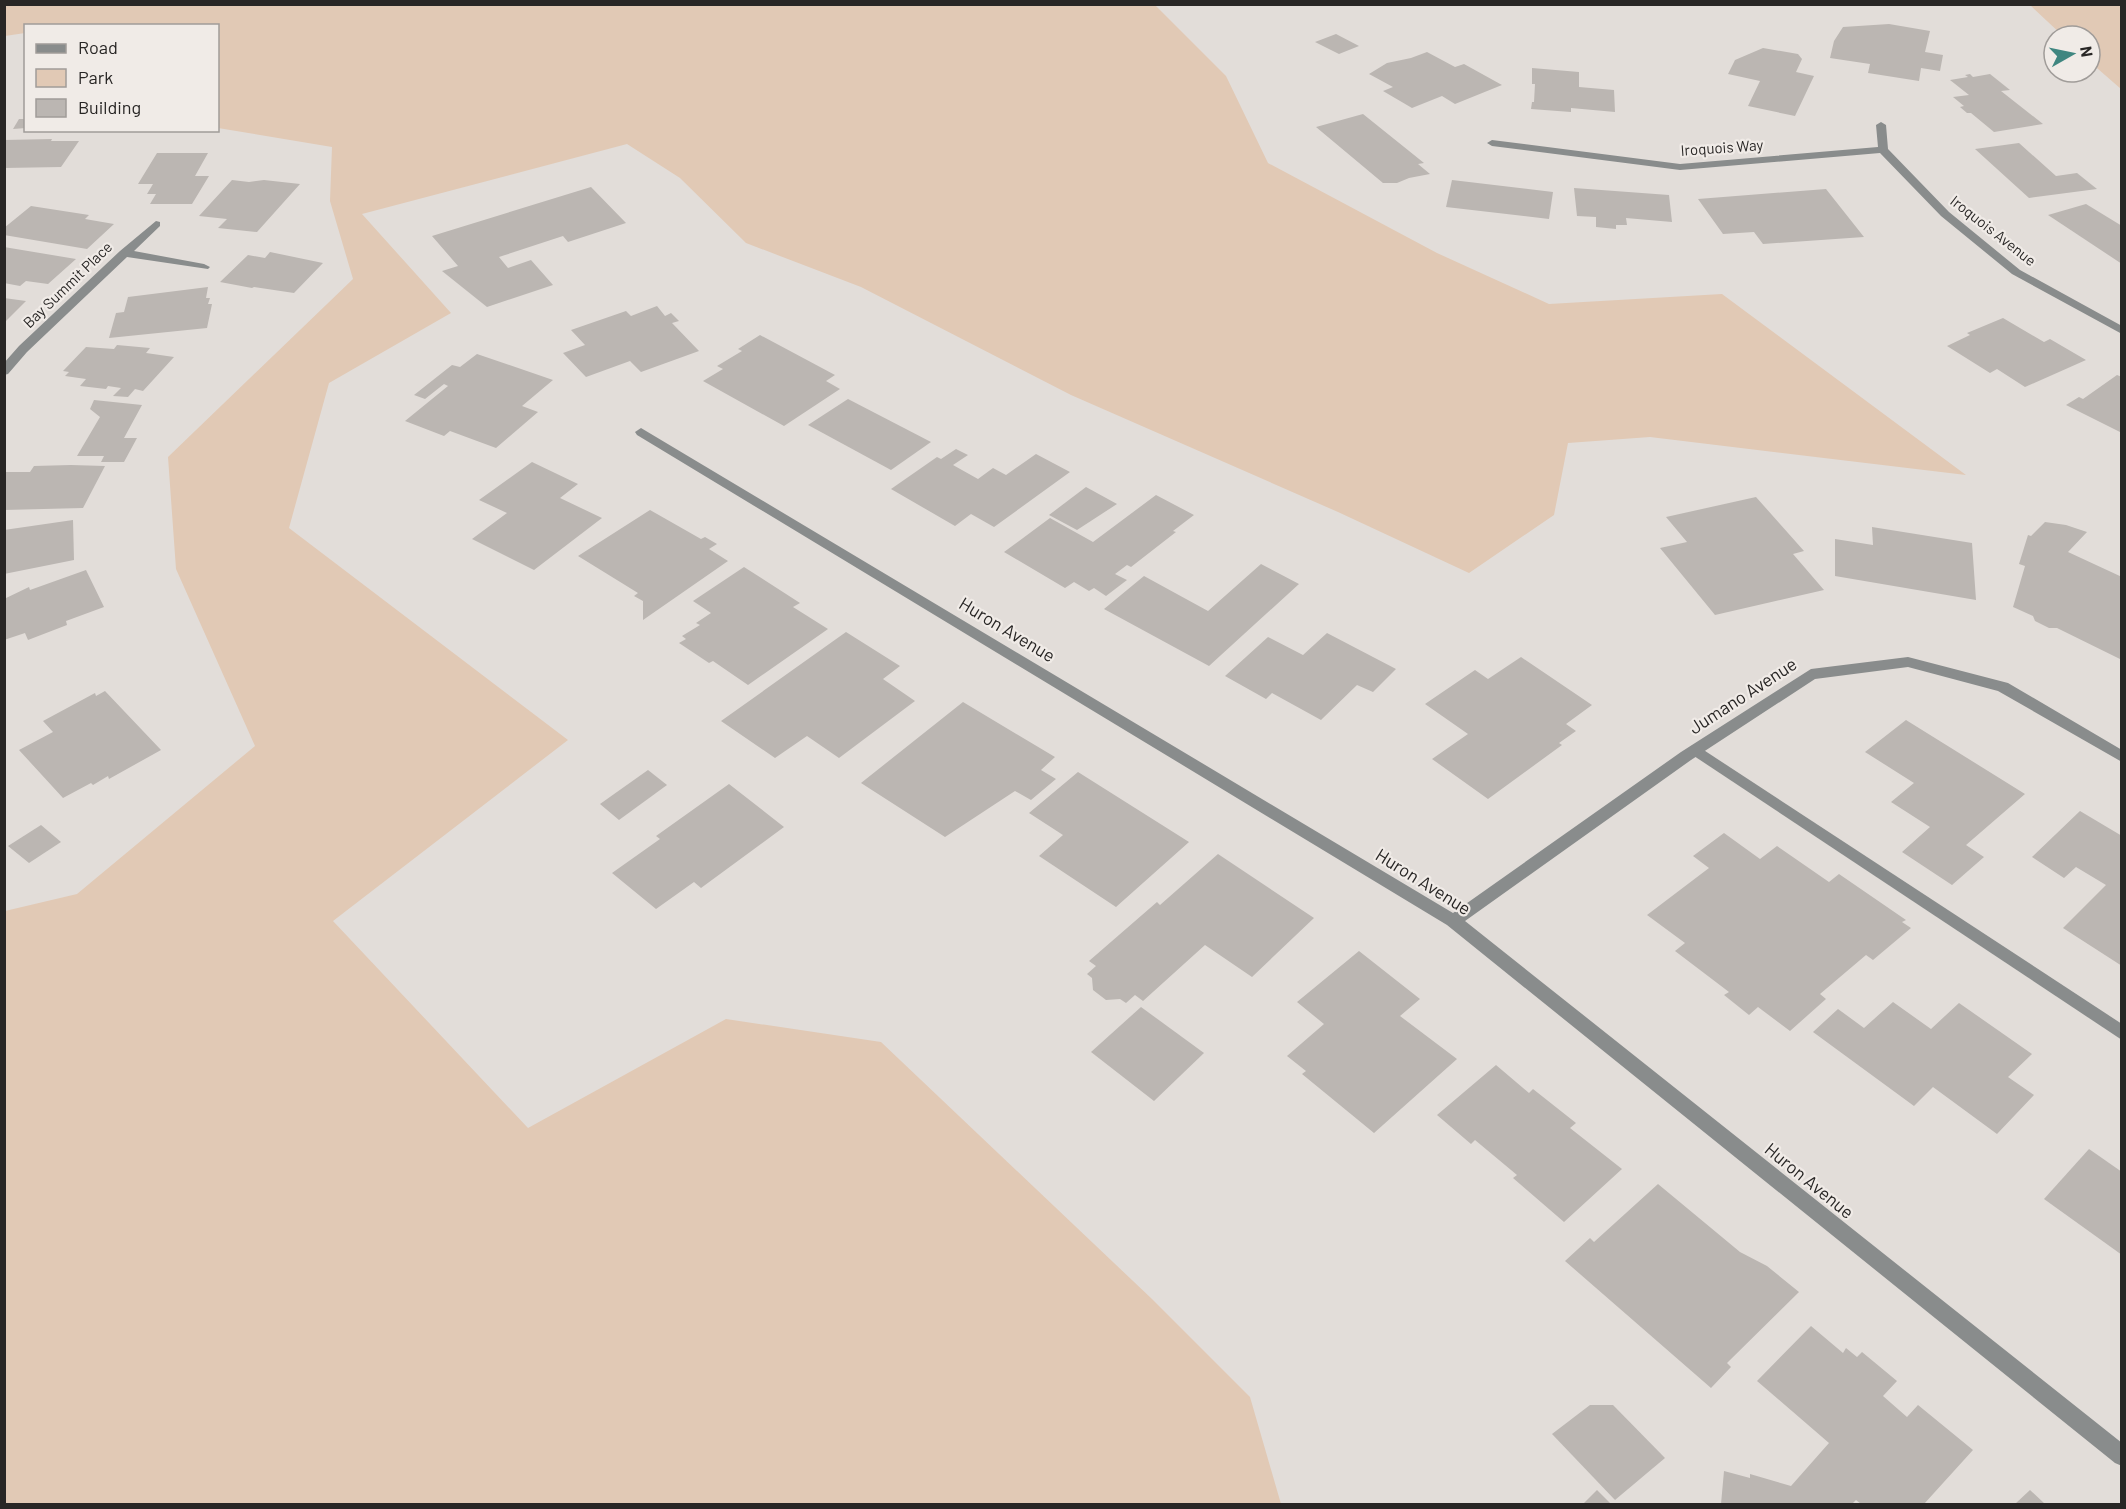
<svg xmlns="http://www.w3.org/2000/svg" width="2126" height="1509" font-family="Barlow,sans-serif">
<rect width="100%" height="100%" fill="#e2ddd9"/>
<!-- green -->
<g fill="#e1c9b5">
<polygon points="5,4 1160,5 1156,6 1226,76 1268,163 1437,253 1549,304 1722,294 1966,475 1650,437 1568,443 1554,515 1469,573 1338,512 1071,395 861,287 746,243 680,178 627,144 362,214 451,313 329,383 289,528 568,740 333,921 528,1128 726,1019 881,1042 1152,1299 1250,1397 1281,1504 5,1504 5,911 77,894 255,746 176,569 168,457 353,279 330,201 332,147 218,128 218,26 26,26 25,33 5,36"/>
<polygon points="2030,5 2121,5 2121,89 2090,62 2090,36 2063,36"/>
</g>
<!-- building -->
<g fill="#bbb6b2">
<polygon points="1889,24 1930,31 1925,52 1943,55 1940,71 1921,68 1919,81 1868,73 1870,64 1830,58 1834,41 1843,27"/>
<polygon points="1336,34 1359,46 1339,54 1315,42"/>
<polygon points="1763,48 1798,54 1802,59 1796,72 1814,76 1795,116 1748,106 1760,81 1728,74 1735,60"/>
<polygon points="1427,52 1455,67 1464,64 1502,85 1455,104 1442,96 1412,108 1383,91 1393,87 1369,74 1387,63 1411,58"/>
<polygon points="1532,68 1579,72 1579,87 1614,90 1615,112 1571,108 1571,112 1531,109 1532,102 1534,102 1535,84 1532,84"/>
<polygon points="1970,74 1973,77 1990,74 2010,90 2001,91 2043,124 1994,132 1971,113 1967,113 1960,107 1964,106 1953,97 1969,95 1950,80 1968,77 1965,75"/>
<polygon points="1363,114 1424,163 1418,164 1430,174 1409,178 1397,183 1383,183 1316,127"/>
<polygon points="19,119 26,119 26,128 13,129"/>
<polygon points="52,139 51,141 79,141 61,167 4,168 4,140"/>
<polygon points="2019,143 2056,176 2077,173 2097,189 2029,198 1975,149"/>
<polygon points="157,153 208,153 195,176 209,176 192,204 150,204 156,194 147,194 153,184 138,184"/>
<polygon points="232,180 249,182 264,180 300,184 257,232 218,228 227,219 199,216"/>
<polygon points="1452,180 1553,192 1549,219 1446,207"/>
<polygon points="591,187 626,223 568,242 563,236 499,257 508,268 531,260 553,285 487,307 442,271 458,266 432,236"/>
<polygon points="1574,188 1669,195 1672,222 1626,218 1627,225 1616,225 1616,229 1596,227 1596,217 1577,216"/>
<polygon points="1826,189 1864,237 1763,244 1754,232 1723,234 1698,199"/>
<polygon points="2086,204 2122,226 2122,264 2048,215"/>
<polygon points="31,206 89,215 85,219 114,224 87,249 4,235 4,228"/>
<polygon points="4,247 76,259 48,284 26,281 20,286 4,283"/>
<polygon points="270,252 323,263 294,293 254,287 252,288 220,282 248,255 265,258"/>
<polygon points="208,287 206,298 210,298 208,304 212,304 207,328 109,338 116,313 124,312 128,297"/>
<polygon points="4,298 26,301 4,323"/>
<polygon points="657,306 665,316 671,313 679,321 672,323 699,351 641,372 630,361 586,377 563,353 585,345 571,330 626,311 631,316"/>
<polygon points="2003,318 2044,342 2050,339 2086,360 2025,387 1997,369 1990,373 1947,346 1970,335 1967,333"/>
<polygon points="760,335 835,375 826,381 840,389 784,426 703,381 723,369 717,366 742,351 738,349"/>
<polygon points="117,345 150,348 146,353 174,357 143,391 135,389 128,397 113,396 121,388 108,386 106,389 80,386 86,379 65,376 69,372 63,371 86,347 114,349"/>
<polygon points="477,354 553,380 522,406 538,412 496,448 450,431 444,436 405,421 448,386 444,384 425,399 414,395 452,365 460,367"/>
<polygon points="2117,375 2122,377 2122,433 2066,405 2079,397 2083,399"/>
<polygon points="848,399 931,442 891,470 808,425"/>
<polygon points="94,400 142,405 124,438 137,438 124,462 101,462 104,456 77,456 100,417 90,409"/>
<polygon points="956,449 968,455 953,465 978,479 993,468 1006,475 1036,454 1070,472 994,527 971,514 955,526 891,489 937,457 941,459"/>
<polygon points="532,462 578,484 560,498 602,518 534,570 472,539 507,513 479,500"/>
<polygon points="34,466 71,465 105,466 83,508 4,510 4,472 30,472"/>
<polygon points="1086,487 1117,504 1077,530 1049,515"/>
<polygon points="1156,495 1194,515 1173,531 1176,532 1131,567 1127,565 1115,574 1127,580 1106,596 1094,588 1089,591 1074,582 1065,588 1004,552 1050,518 1093,542"/>
<polygon points="1756,497 1804,551 1793,554 1824,590 1715,615 1660,548 1687,542 1666,517"/>
<polygon points="650,510 701,539 705,537 717,544 709,549 728,561 643,620 643,601 634,596 638,593 578,556"/>
<polygon points="73,520 74,560 4,574 4,530"/>
<polygon points="2045,522 2066,525 2087,532 2068,552 2122,577 2122,660 2057,628 2049,628 2035,621 2033,616 2013,607 2025,566 2019,564 2028,535 2031,536"/>
<polygon points="1872,527 1972,543 1976,600 1835,576 1835,539 1873,545"/>
<polygon points="1261,564 1299,584 1209,666 1104,609 1144,576 1208,611"/>
<polygon points="744,567 800,603 793,607 828,629 748,685 713,661 709,663 679,643 686,639 682,636 700,625 696,623 711,613 693,601"/>
<polygon points="86,570 104,607 66,621 67,625 28,640 25,633 4,640 4,599 29,587 30,590"/>
<polygon points="846,632 900,666 883,679 915,701 839,758 807,736 775,758 721,721"/>
<polygon points="1327,633 1396,669 1373,692 1357,685 1321,720 1272,693 1266,699 1225,676 1268,637 1303,655"/>
<polygon points="1521,657 1592,705 1566,724 1576,731 1559,743 1562,745 1488,799 1432,759 1468,734 1425,704 1475,670 1488,679"/>
<polygon points="105,691 161,750 109,779 108,776 93,785 91,783 63,798 19,750 53,732 43,721 95,693 96,696"/>
<polygon points="963,702 1055,757 1041,770 1056,779 1031,800 1015,791 945,837 861,783"/>
<polygon points="1906,720 2025,794 1966,845 1984,857 1952,885 1902,852 1930,827 1891,802 1914,783 1865,752"/>
<polygon points="648,770 667,785 619,820 600,804"/>
<polygon points="1078,772 1189,842 1116,907 1039,856 1063,835 1029,813"/>
<polygon points="729,784 784,827 701,888 694,882 656,909 612,873 660,839 656,836"/>
<polygon points="2080,811 2122,836 2122,966 2063,928 2106,885 2076,867 2064,878 2032,857"/>
<polygon points="41,825 61,842 29,863 8,846"/>
<polygon points="1724,833 1760,859 1777,846 1829,882 1839,874 1906,920 1902,922 1911,928 1873,960 1866,955 1820,994 1826,999 1790,1031 1758,1007 1749,1015 1724,995 1729,992 1675,951 1685,943 1647,915 1709,868 1693,856"/>
<polygon points="1218,854 1314,918 1252,977 1205,945 1143,1001 1135,995 1126,1003 1120,999 1106,1000 1093,990 1092,978 1087,974 1096,966 1089,961 1157,902 1160,905"/>
<polygon points="1359,951 1420,999 1400,1016 1457,1059 1374,1133 1302,1074 1306,1071 1287,1056 1324,1024 1297,1002"/>
<polygon points="1893,1002 1931,1029 1959,1003 2032,1054 2008,1077 2034,1095 1997,1134 1933,1087 1914,1106 1813,1032 1838,1009 1864,1028"/>
<polygon points="1141,1007 1204,1053 1154,1101 1091,1052"/>
<polygon points="1496,1065 1529,1093 1533,1089 1576,1123 1570,1128 1622,1169 1564,1222 1513,1178 1517,1175 1475,1140 1471,1144 1437,1115"/>
<polygon points="2089,1149 2122,1172 2122,1255 2044,1199"/>
<polygon points="1658,1184 1740,1252 1767,1266 1799,1292 1727,1363 1731,1367 1711,1388 1565,1261 1590,1238 1594,1242"/>
<polygon points="1811,1326 1843,1353 1846,1348 1857,1357 1862,1352 1897,1381 1883,1396 1907,1417 1918,1405 1973,1450 1924,1504 1861,1504 1856,1500 1852,1504 1721,1504 1724,1471 1750,1478 1750,1474 1791,1486 1829,1443 1757,1381"/>
<polygon points="1590,1405 1613,1405 1665,1458 1615,1500 1552,1434"/>
<polygon points="1597,1490 1611,1504 1583,1504"/>
<polygon points="2030,1490 2045,1504 2015,1504"/>
</g>
<g fill="none" stroke-linecap="round" stroke-linejoin="round">
<!-- service -->
<polygon fill="#898c8c" fill-rule="evenodd" points="1696,745 2122,1024 2122,1040 1691,754 1689,750 1691,746"/>
<!-- minor -->
<g fill="#898c8c" fill-rule="evenodd">
<polygon points="1881,122 1886,125 1888,149 1949,212 2020,270 2122,326 2122,334 2012,274 1941,216 1880,153 1680,170 1492,146 1487,143 1492,140 1680,164 1878,147 1876,125"/>
<polygon points="156,221 160,222 160,226 134,251 204,264 210,267 208,269 127,257 27,352 8,374 4,375 4,363 19,346 120,251"/>
<polygon points="641,428 1453,913 1681,752 1811,669 1908,657 2008,683 2122,750 2122,762 1998,691 1908,667 1815,679 1691,760 1465,921 2122,1443 2122,1466 2115,1463 1447,925 637,435 635,432"/>
</g>
</g>
<g text-anchor="middle" stroke-width="4.5" stroke-linejoin="round" paint-order="stroke">
<!-- far-street labels -->
<g font-size="15" fill="#282625" stroke="#f0ebe7">
<text transform="translate(1722 148) rotate(-4)" y="5">Iroquois Way</text>
<text transform="translate(1993 231) rotate(38)" y="5">Iroquois Avenue</text>
<text transform="translate(68 285) rotate(-44)" y="5">Bay Summit Place</text>
</g>
<!-- street labels -->
<g font-size="18" fill="#282625" stroke="#f0ebe7">
<text transform="translate(1007 630) rotate(31)" y="6">Huron Avenue</text>
<text transform="translate(1743 696) rotate(-33)" y="6">Jumano Avenue</text>
<text transform="translate(1423 882) rotate(32)" y="6">Huron Avenue</text>
<text transform="translate(1809 1181) rotate(39)" y="6">Huron Avenue</text>
</g>
</g>
<!-- border -->
<rect width="2126" height="1509" fill="none" stroke="#282625" stroke-width="12"/>
<!-- legend -->
<rect x="24" y="24" width="195" height="108" fill="#f0ebe7" stroke="#a09c99" stroke-width="1.5"/>
<rect x="36" y="44" width="30" height="9" fill="#898c8c" stroke="#a09c99" stroke-width="1.5"/>
<text x="78" y="54" font-size="18" fill="#282625">Road</text>
<rect x="36" y="69" width="30" height="18" fill="#e1c9b5" stroke="#a09c99" stroke-width="1.5"/>
<text x="78" y="84" font-size="18" fill="#282625">Park</text>
<rect x="36" y="99" width="30" height="18" fill="#bbb6b2" stroke="#a09c99" stroke-width="1.5"/>
<text x="78" y="114" font-size="18" fill="#282625">Building</text>
<!-- north arrow -->
<g transform="translate(2072 54) rotate(81)"><circle r="28" fill="#f0ebe7" stroke="#a09c99" stroke-width="1.5"/>
<path d="M0-4.5L10 22L0 15L-10 22Z" fill="#3f8680"/>
<text y="-9" font-size="16" font-weight="bold" text-anchor="middle" fill="#282625">N</text>
</g>
</svg>
